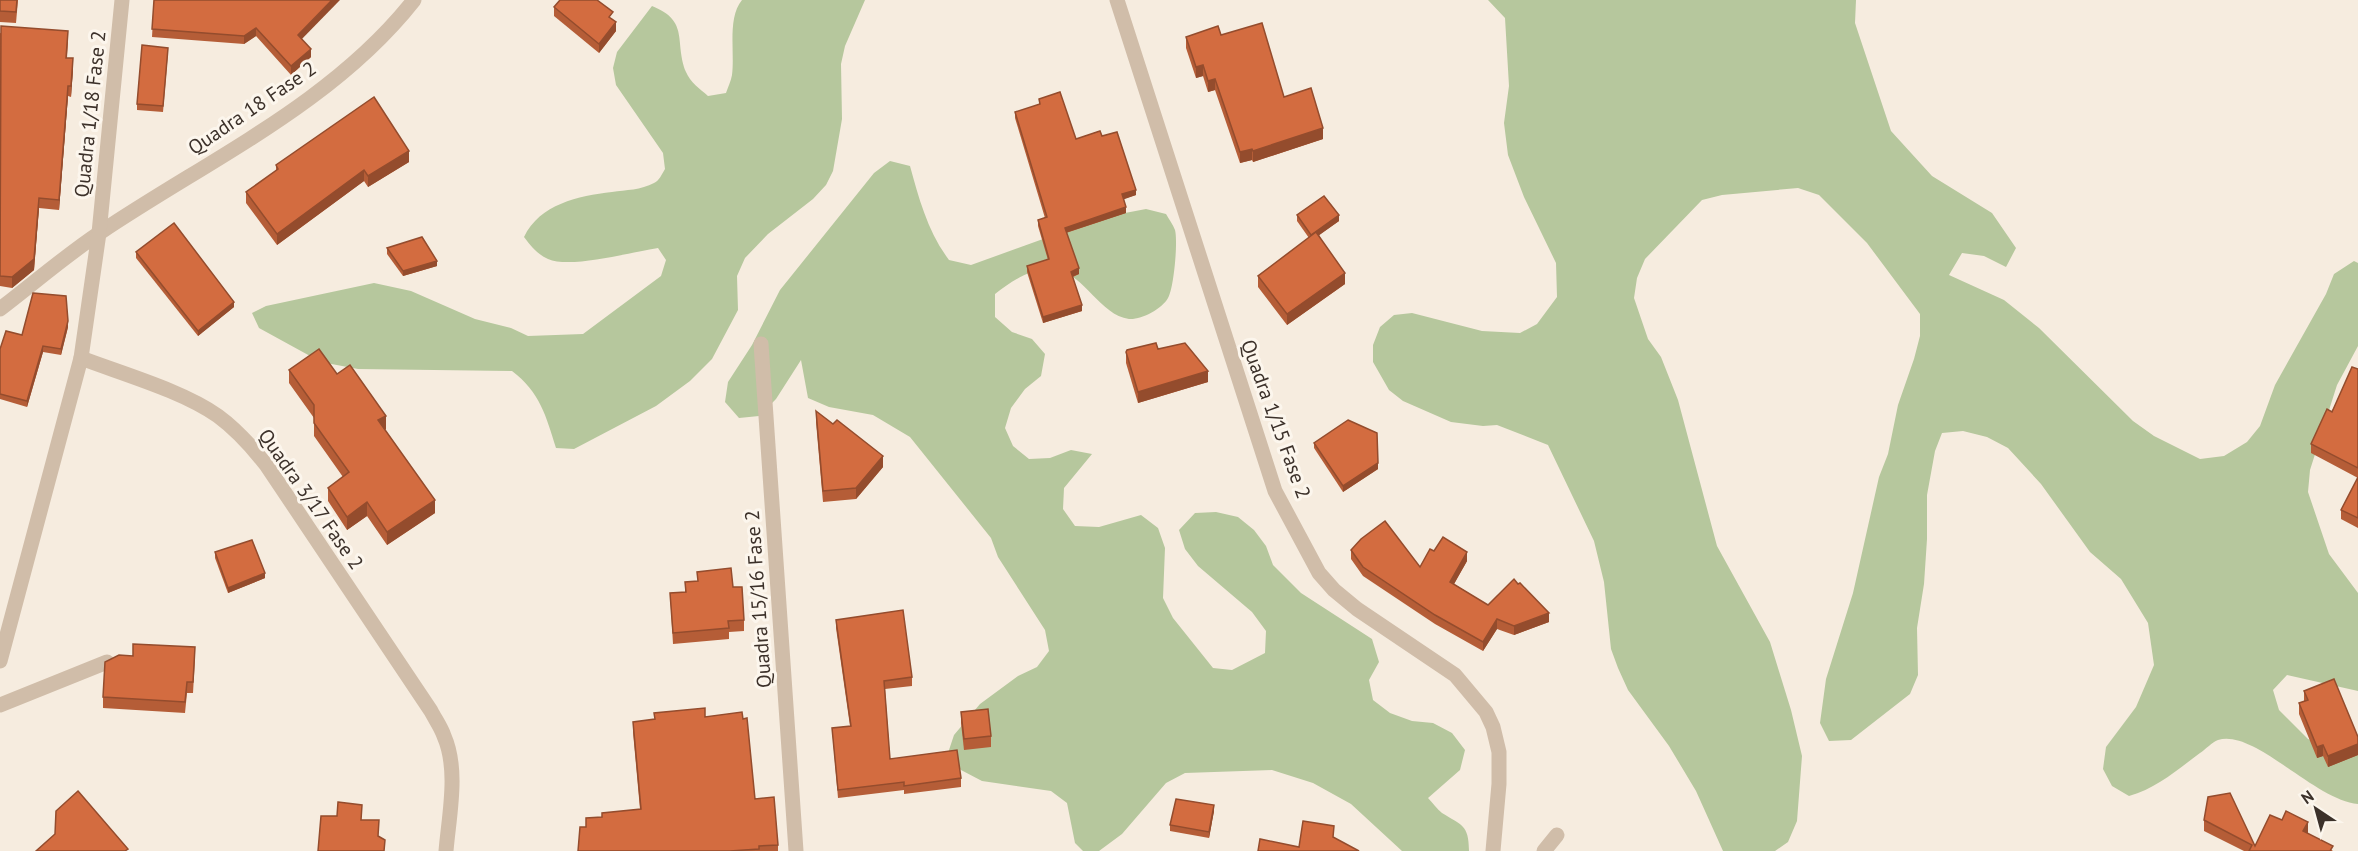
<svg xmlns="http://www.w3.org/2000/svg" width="2358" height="851" font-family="'PT Sans',sans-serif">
<rect width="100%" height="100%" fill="#f6ecdf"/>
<!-- green -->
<g fill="#b6c79d">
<path d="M742 0H865L845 46 841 64 842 119 833 171 826 185 813 199 768 234 745 258 737 276 738 310 712 359 690 381 656 406 574 449 556 448C546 416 540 392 512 371L358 369 321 362 259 328 252 313 266 306 374 283 411 291 475 319 511 328 528 336 583 334 661 276 666 260 658 248C631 252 571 269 548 259 537 254 531 246 524 237 540 204 578 196 612 192 626 190 641 190 654 183 659 181 662 174 665 169L663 153 616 85 613 68 617 52 652 6C690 21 674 42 686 72 690 82 700 89 708 96L726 93C728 87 731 81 732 75 735 53 727 18 742 0Z"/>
<path d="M1488 0H1856L1855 23 1891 131 1932 176 1992 213 2016 248 2006 267 1984 256 1962 253 1949 275 2004 300 2039 328 2133 421 2154 436 2200 459 2224 456 2247 442 2260 426 2275 385 2326 294 2334 274 2354 261 2358 263V346L2337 385 2310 470 2308 492 2329 554 2358 593V691L2287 675 2273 690 2279 710 2308 739 2348 755 2358 749V804C2314 800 2255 729 2218 740 2212 742 2205 750 2200 753 2177 770 2157 788 2129 796L2112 786 2103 769 2106 747 2136 707 2154 665 2148 623 2121 579 2090 552 2041 484 2008 448 1987 437 1963 431 1942 433 1935 451 1927 495V539L1924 584 1917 628 1918 675 1910 694 1851 740 1829 741 1820 723 1826 679 1853 593 1879 477 1888 454 1898 405 1914 359 1920 336V314L1867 243 1819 195 1798 188 1722 195 1702 200 1645 259 1637 278 1634 298 1648 339 1661 357 1678 400 1717 546 1770 642 1791 710 1802 756 1797 821 1788 842 1775 851H1723L1696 791 1669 746 1628 690 1618 668 1611 649 1604 582 1594 541 1548 445 1497 425 1483 426 1451 422 1403 401 1389 390 1373 362V345L1380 327 1394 315 1412 313 1482 331 1520 333 1537 324 1557 297 1556 263 1524 197 1508 155 1504 123 1509 86 1505 18Z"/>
<path d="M890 161 910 166C919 199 928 232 949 260L971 265 1104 217 1146 209 1166 214C1169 219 1173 225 1175 230 1178 241 1174 288 1168 298 1162 309 1141 320 1129 319 1100 315 1085 275 1057 270 1034 266 1013 280 995 294V317L1012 332 1032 339 1045 354 1041 376 1025 389 1011 408 1005 428 1013 446 1029 459 1050 458 1071 450 1092 454 1064 488 1063 509 1075 526 1099 527 1141 515 1158 528 1165 548 1163 598 1173 618 1213 668 1232 670 1265 653 1266 631 1252 612 1198 566 1185 549 1179 530 1195 513 1216 512 1238 517 1254 530 1266 546 1273 565 1301 593 1372 639 1379 662 1369 680 1373 700 1390 713 1412 721 1433 723 1452 733 1465 750 1460 770 1428 798C1433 803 1437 809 1442 813 1461 825 1469 824 1469 851H1402L1351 804 1313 783 1272 770 1185 773 1166 783 1122 834 1099 851H1083L1075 843 1067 803 1051 791 982 781 961 770 947 756 954 735 980 704 1018 676 1037 667 1049 651 1045 630 998 557 991 538 910 437 873 415 829 407 808 398 801 360 776 399 759 416 739 418 725 402 728 382 752 345 780 290 874 173Z"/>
</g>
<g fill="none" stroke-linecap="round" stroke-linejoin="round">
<!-- minor -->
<g stroke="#d0bda9" stroke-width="15">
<polyline points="1117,0 1275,491 1319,573 1334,590 1357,609 1455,675 1486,712 1493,727 1499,752 1499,784 1493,851"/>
<path d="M0 309C33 284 66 255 101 232 208 160 333 103 414 0"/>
<polyline points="761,344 796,851"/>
<path d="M81 358C123 374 183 391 218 416 237 430 253 448 267 466L431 711C435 719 441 727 444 736 459 770 449 815 446 851"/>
<polyline points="0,661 81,358 99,233 122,0"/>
<polyline points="0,705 107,662"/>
<polyline points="1544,851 1557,835"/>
</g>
</g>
<!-- wall -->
<g fill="#b55d37">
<polygon points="0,0 18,0 16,23 0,22"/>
<polygon points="154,0 302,39 311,57 291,75 256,36 244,44 152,37"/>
<polygon points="554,7 613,19 616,31 599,53 554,16"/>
<polygon points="0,33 68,42 67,58 73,69 71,97 68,96 59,210 39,208 34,270 12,288 0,286"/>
<polygon points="1221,35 1284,97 1323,139 1253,162 1252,160 1240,163 1215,90 1208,92 1203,76 1196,78 1186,48 1186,37"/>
<polygon points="168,53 163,112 137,110 137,104"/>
<polygon points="1039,99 1076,139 1102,136 1136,195 1123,199 1126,213 1066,233 1079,274 1073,277 1082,311 1043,323 1027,272 1027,266 1048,260 1038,226 1038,220 1045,218 1015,118 1015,112 1039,105"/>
<polygon points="409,162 368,187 364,181 277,245 246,203 246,192 276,171 276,165"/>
<polygon points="1297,215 1339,221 1319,235 1345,284 1287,325 1258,287 1258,276 1309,238 1297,221"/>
<polygon points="387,248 437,266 403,276 387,254"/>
<polygon points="136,252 234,307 198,336 136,258"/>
<polygon points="68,327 61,355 43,352 27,407 0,399 0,349 22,335"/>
<polygon points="1158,349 1208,382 1138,403 1126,363 1126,352"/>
<polygon points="2358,369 2358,528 2341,519 2341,510 2358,478 2311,453 2311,444"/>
<polygon points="289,370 337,374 386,429 385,430 435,513 387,545 367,516 347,530 328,501 328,488 343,477 314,436 314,418 289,383"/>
<polygon points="816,411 883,467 856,499 823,502 816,422"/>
<polygon points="1314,443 1378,469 1343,492 1314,448"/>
<polygon points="1351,550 1420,567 1434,551 1467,561 1454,584 1488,605 1549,622 1514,635 1497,629 1483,651 1435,624 1363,576 1351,559"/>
<polygon points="215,552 265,578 228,593 215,558"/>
<polygon points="685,582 733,587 744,620 744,631 729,632 729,639 673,644 670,593 685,592"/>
<polygon points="836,620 912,677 912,686 885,689 890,759 961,778 961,787 904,794 904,790 838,798 832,728 850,726 836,628"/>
<polygon points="195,658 193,693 187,693 185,713 103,708 103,697"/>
<polygon points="2304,691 2358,737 2358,755 2328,767 2323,756 2317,758 2299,714 2299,703 2304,701"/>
<polygon points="961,712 991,736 991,747 964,750 961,723"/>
<polygon points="705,717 755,799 778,845 778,851 578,851 586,827 640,809 633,732 633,722"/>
<polygon points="1214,811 1209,838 1170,831 1170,825"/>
<polygon points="2204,820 2255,846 2308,832 2308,833 2333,851 2244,851 2204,831"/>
</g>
<!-- shaded-wall -->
<g fill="#944c2d">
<polygon points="332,0 340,0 298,43 298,35"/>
<polygon points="616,22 616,31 599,53 599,44"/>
<polygon points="256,28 256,36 244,44 244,36"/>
<polygon points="311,49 311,57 291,75 291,66"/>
<polygon points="73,58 73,69 71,97 71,86"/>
<polygon points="1203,65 1203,76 1196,78 1196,67"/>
<polygon points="1215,79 1215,90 1208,92 1208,81"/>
<polygon points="68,86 68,96 59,210 59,200"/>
<polygon points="1323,128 1323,139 1253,162 1253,151"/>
<polygon points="1252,149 1252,160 1240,163 1240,152"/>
<polygon points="409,151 409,162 368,187 368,176"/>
<polygon points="364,170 364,181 277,245 277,234"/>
<polygon points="1136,190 1136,195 1122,200 1122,194"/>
<polygon points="39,198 39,208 34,270 12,288 12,277"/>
<polygon points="1126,207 1126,213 1065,233 1065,228"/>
<polygon points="1339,215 1339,221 1311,241 1311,235"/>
<polygon points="437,261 437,266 403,276 403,271"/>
<polygon points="1079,268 1079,274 1071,277 1071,272"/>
<polygon points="1345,273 1345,284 1287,325 1287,314"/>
<polygon points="234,302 234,307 198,336 198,331"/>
<polygon points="1082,305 1082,311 1043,323 1043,317"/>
<polygon points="68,321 68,327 61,355 61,349"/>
<polygon points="43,346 43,352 27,407 27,401"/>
<polygon points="1208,371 1208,382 1138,403 1138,392"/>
<polygon points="386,416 386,429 378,433 378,420"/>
<polygon points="883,456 883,467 856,499 856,488"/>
<polygon points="1378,463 1378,469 1343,492 1343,486"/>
<polygon points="435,500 435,513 387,545 387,532"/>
<polygon points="367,502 367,516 347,530 347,517"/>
<polygon points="1467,552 1467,561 1450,591 1450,582"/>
<polygon points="265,573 265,578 228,593 228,588"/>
<polygon points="1549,613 1549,622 1514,635 1514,626"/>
<polygon points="1497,619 1497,629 1483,651 1483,642"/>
<polygon points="2358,744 2358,755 2328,767 2328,756"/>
<polygon points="2323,745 2323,756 2317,758 2317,747"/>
<polygon points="1214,805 1214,811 1209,838 1209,832"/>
<polygon points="2308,822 2308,832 2303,841 2303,831"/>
</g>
<!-- building -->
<g fill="#d36c40" stroke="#944c2d" stroke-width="1.5">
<polygon points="0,0 17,0 16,12 0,11"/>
<polygon points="154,0 332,0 298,35 311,49 291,66 256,28 244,36 152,29"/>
<polygon points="560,0 597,0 613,12 609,17 616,22 599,44 554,7"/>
<polygon points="1262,23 1284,97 1311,88 1323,128 1253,151 1252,149 1240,152 1215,79 1208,81 1203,65 1196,67 1186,37 1218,26 1221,35"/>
<polygon points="1,26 68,31 66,58 73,58 71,86 68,86 59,200 39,198 34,259 12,277 0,276"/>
<polygon points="142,45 168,48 163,106 137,104"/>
<polygon points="1060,92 1076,139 1100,131 1102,136 1117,132 1136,190 1122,194 1126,207 1065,228 1079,268 1071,272 1082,305 1043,317 1027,266 1049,259 1038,220 1047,217 1015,112 1040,104 1039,99"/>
<polygon points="374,97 409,151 368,176 364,170 277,234 246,192 278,169 276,165"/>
<polygon points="1324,196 1339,215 1311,235 1297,215"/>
<polygon points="174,223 234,302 198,331 136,252"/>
<polygon points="1316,232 1345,273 1287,314 1258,276"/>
<polygon points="422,237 437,261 403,271 387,248"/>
<polygon points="33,293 66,296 68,321 61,349 43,346 27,401 0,394 0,349 6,331 22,335"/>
<polygon points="1156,343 1158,349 1185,343 1208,371 1138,392 1126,352 1127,350"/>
<polygon points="319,349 337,374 350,365 386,416 378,420 435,500 387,532 367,502 347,517 328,488 349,472 314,423 314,405 289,370"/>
<polygon points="2352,367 2358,369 2358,468 2311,444 2327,409 2332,412"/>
<polygon points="816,411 833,424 837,420 883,456 856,488 823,491"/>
<polygon points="1348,420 1377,433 1378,463 1343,486 1314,443"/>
<polygon points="2358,477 2358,518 2341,510"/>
<polygon points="1385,521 1420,567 1430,549 1434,551 1443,537 1467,552 1450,582 1488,605 1514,579 1518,584 1520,583 1549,613 1514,626 1497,619 1483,642 1435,615 1363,567 1351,550 1361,539"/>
<polygon points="252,540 265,573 228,588 215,552"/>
<polygon points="731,568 733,587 742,587 744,620 728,621 729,628 673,633 670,593 686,592 685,582 698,581 697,572"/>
<polygon points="903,610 912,677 884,681 890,759 957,750 961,778 904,786 904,782 838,790 832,728 851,726 836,620"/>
<polygon points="133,644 195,647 193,682 187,682 185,702 103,697 105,662 119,655 133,656"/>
<polygon points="2334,679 2358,737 2358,744 2328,756 2323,745 2317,747 2299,703 2308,700 2304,691"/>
<polygon points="705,708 705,717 742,712 743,719 747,718 755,799 774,797 778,845 759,846 759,849 730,851 578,851 580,827 586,827 586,818 602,817 602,813 641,809 633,722 655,719 654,713"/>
<polygon points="988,709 991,736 964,739 961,712"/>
<polygon points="78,791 128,849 125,851 36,851 55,834 56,811"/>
<polygon points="2230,793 2255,846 2270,815 2282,820 2286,811 2308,822 2303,831 2333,846 2330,851 2249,851 2252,845 2204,820 2208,797"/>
<polygon points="1176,799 1214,805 1209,832 1170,825"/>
<polygon points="338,802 362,805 361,820 379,820 378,836 385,840 384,851 318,851 321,816 337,816"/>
<polygon points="1303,821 1334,826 1333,837 1359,851 1258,851 1260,839 1299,847"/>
</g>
<g text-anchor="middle" stroke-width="6" stroke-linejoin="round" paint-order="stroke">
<!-- street labels -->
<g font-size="20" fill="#3c312a" stroke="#fcf6ed">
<text transform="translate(252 108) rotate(-34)" y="7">Quadra 18 Fase 2</text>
<text transform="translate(90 114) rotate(-84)" y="7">Quadra 1/18 Fase 2</text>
<text transform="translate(1276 419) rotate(70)" y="7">Quadra 1/15 Fase 2</text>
<text transform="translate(311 499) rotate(55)" y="7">Quadra 3/17 Fase 2</text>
<text transform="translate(758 599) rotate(-94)" y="7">Quadra 15/16 Fase 2</text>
</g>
</g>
<!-- north arrow -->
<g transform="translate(2316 809) rotate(324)" stroke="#fcf6ed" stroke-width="4.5" paint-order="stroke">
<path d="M0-4.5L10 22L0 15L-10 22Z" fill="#3c312a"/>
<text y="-9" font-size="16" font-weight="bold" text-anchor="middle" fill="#3c312a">N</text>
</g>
</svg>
